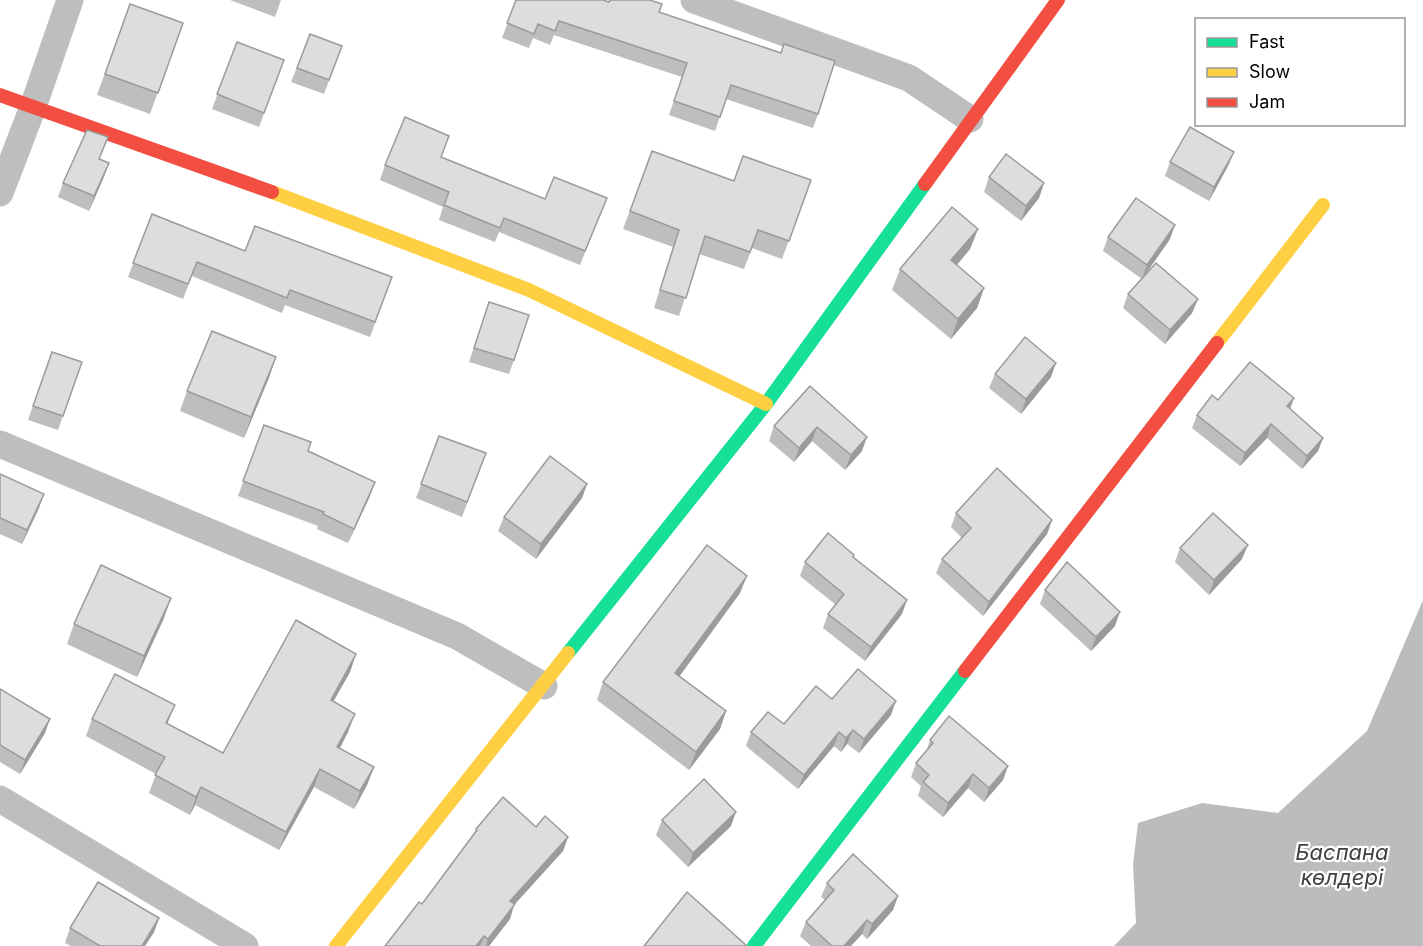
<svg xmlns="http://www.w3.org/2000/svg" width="1423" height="946" font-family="Inter,sans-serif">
<rect width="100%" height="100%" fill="#fff"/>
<!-- water -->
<polygon fill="#bcbcbc" points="1423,600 1423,946 1114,946 1136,923 1133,864 1138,823 1202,803 1278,813 1367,731"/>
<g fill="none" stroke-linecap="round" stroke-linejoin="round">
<!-- street -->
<g stroke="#bebebe" stroke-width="27">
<polyline points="694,0 909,78 970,119"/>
<polyline points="0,193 33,107 70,0"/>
<polyline points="0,444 457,636 544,686"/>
<polyline points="0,799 245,946"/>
</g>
<!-- fast -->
<g stroke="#16e098" stroke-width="14">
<polyline points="568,653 766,404 925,184"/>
<polyline points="754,946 965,671"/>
</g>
<!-- slow -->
<g stroke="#ffcf43" stroke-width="14">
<polyline points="272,192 529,290 766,404"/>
<polyline points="1217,343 1323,205"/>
<polyline points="336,946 568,653"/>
</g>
<!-- jam -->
<g stroke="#f24e42" stroke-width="14">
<polyline points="0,95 272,192"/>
<polyline points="925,184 1058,0"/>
<polyline points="965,671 1217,343"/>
</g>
</g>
<!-- wall -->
<g fill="#bebebe">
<polygon points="230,0 281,0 275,17"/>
<polygon points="516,0 608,2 659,12 818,114 813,128 726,99 715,131 669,115 682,77 554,35 550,45 533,38 529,48 502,38"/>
<polygon points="130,4 183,23 150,114 97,95"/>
<polygon points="310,34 342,46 324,94 291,82"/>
<polygon points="237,42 284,60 259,127 212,109"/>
<polygon points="652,151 734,181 811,180 782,259 752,248 744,269 699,254 679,316 654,308 673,247 623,229"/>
<polygon points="1234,152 1228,166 1209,201 1165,176 1170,162"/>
<polygon points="441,157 545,199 607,198 580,265 499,232 495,242 439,220 443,207 380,180 385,165"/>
<polygon points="109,163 89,211 58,197 63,183"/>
<polygon points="989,177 1044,183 1039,198 1021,221 984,192"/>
<polygon points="152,214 245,251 392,277 370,337 285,305 282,313 192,276 183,299 128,277"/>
<polygon points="978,229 970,249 957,265 984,288 977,308 951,339 892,290 900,269"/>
<polygon points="1108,237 1170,239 1143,278 1198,299 1192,313 1165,344 1123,308 1128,294 1142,279 1103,251"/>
<polygon points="489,302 514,360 509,374 469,362"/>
<polygon points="52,352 82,362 58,430 28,420"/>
<polygon points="276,357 244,438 180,411 187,391"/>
<polygon points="995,374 1051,377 1021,414 989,388"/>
<polygon points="810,386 862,451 845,470 812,441 794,462 769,441 774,426"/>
<polygon points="1218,400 1290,408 1323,438 1318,451 1302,469 1267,438 1240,466 1192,428 1197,415"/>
<polygon points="264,425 308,451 370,496 348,543 317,529 318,526 238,496"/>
<polygon points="439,436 486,453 462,517 416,498"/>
<polygon points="0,474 39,508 22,544 0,534"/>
<polygon points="587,484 582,498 536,559 498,531 504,517"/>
<polygon points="956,513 1052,520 1047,534 983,616 936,573 942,559 962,538 951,527"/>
<polygon points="1180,548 1242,559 1209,595 1175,562"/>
<polygon points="853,558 902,614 865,661 823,628 828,614 836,605 800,576 805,562"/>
<polygon points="1045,590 1115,626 1091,651 1040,604"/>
<polygon points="740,593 680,676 726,711 720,729 689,770 597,700 603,682"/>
<polygon points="164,618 137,677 67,644 74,624"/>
<polygon points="356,654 350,672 333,702 348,732 340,748 374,767 367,785 354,809 314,787 279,850 195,805 190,815 149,793 156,774 86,736 92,719 168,724 223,753"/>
<polygon points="0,689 45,733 20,774 0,762"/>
<polygon points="832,699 891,715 859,753 847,744 841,752 834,746 798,789 746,746 751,732 784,724"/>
<polygon points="930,740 1008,766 1003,780 984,802 968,788 943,817 918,796 921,786 911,777 916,763 926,752"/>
<polygon points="662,820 731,826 688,867 656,835"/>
<polygon points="536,827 568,837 563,851 514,905 510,919 489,946 385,946 422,904 473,837 476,829"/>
<polygon points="827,883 898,896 893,910 867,939 862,934 851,946 811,946 800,936 806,922 825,900 821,897"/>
<polygon points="159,918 154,932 145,946 71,946 65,943 70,928"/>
</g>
<!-- shaded-wall -->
<g fill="#9b9b9b">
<polygon points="1234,152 1228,166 1209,201 1214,187"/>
<polygon points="109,163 104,177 89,211 94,196"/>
<polygon points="1044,183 1039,198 1021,221 1026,206"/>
<polygon points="1175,225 1170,239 1142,279 1147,265"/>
<polygon points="978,229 970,249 944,280 951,260"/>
<polygon points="984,288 977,308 951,339 958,319"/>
<polygon points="1198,299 1192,313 1165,344 1170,330"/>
<polygon points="276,357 269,378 244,438 251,417"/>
<polygon points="1056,363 1051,377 1021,414 1026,399"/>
<polygon points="1294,398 1289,412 1287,406"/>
<polygon points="1271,424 1267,438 1240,466 1245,453"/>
<polygon points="817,427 812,441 794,462 799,448"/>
<polygon points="867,437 862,451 845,470 851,455"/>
<polygon points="1323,438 1318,451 1302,469 1307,456"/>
<polygon points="375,482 370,496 348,543 354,529"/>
<polygon points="587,484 582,498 536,559 541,544"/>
<polygon points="44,494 39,508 22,544 27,530"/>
<polygon points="1052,520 1047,534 983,616 989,602"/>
<polygon points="1248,545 1242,559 1209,595 1214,580"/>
<polygon points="747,576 740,593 669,690 675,673"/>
<polygon points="171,598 164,618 137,677 144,656"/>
<polygon points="907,600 902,614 865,661 871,647"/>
<polygon points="1120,612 1115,626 1091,651 1096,637"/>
<polygon points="356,654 350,672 324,718 331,700"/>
<polygon points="896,701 891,715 859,753 864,739"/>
<polygon points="175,705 168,722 159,740 166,723"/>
<polygon points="726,711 720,729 689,770 696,752"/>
<polygon points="355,714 348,732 331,765 337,747"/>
<polygon points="50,719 45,733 20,774 25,760"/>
<polygon points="853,730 847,744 841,752 846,738"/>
<polygon points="839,732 834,746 798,789 804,775"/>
<polygon points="1008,766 1003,780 984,802 989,788"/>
<polygon points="374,767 367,785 354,809 360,791"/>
<polygon points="320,769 314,787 279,850 286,832"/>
<polygon points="973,774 968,788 943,817 948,803"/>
<polygon points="201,787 195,805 190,815 196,797"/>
<polygon points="736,812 731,826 688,867 693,853"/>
<polygon points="568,837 563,851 514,905 510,919 489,946 486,946 488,939 510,901"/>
<polygon points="898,896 893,910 867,939 872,924"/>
<polygon points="159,918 154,932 145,946 142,946"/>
<polygon points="867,920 862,934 851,946 844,946"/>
<polygon points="484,936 480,946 476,946"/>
</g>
<!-- building -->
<g fill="#ddd" stroke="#9b9b9b" stroke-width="1.5">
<polygon points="516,0 603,0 609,2 610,0 650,0 662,4 659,12 781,53 784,44 835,61 818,114 731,85 720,117 674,101 687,63 559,21 555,31 538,24 534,34 507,23"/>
<polygon points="130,4 183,23 158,93 105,74"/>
<polygon points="310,34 342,46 329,80 297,68"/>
<polygon points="237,42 284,60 264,113 217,94"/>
<polygon points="405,117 449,136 441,157 545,199 554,177 607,198 585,251 504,218 500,228 444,205 449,192 385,165"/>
<polygon points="1190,127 1234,152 1214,187 1170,162"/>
<polygon points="87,130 108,137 99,159 109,163 94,196 63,183"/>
<polygon points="652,151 734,181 743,156 811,180 789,241 758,230 750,252 705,236 686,298 660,290 679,230 630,211"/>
<polygon points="1006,154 1044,183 1026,206 989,177"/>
<polygon points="1136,198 1175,225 1147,265 1108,237"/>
<polygon points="952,207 978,229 951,260 984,288 958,319 900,269"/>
<polygon points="152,214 245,251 255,226 392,277 375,322 290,290 287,298 197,262 188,284 133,263"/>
<polygon points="1156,263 1198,299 1170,330 1128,294"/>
<polygon points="489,302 529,315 514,360 474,348"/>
<polygon points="212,331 276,357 251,417 187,391"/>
<polygon points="1025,337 1056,363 1026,399 995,374"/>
<polygon points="52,352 82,362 63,416 33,406"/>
<polygon points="1250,362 1294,398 1287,406 1323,438 1307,456 1271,424 1245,453 1197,415 1212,395 1218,400"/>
<polygon points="810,386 867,437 851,455 817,427 799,448 774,426"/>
<polygon points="264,425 311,442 308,451 375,482 354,529 323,514 324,512 243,481"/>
<polygon points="439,436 486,453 467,502 421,484"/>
<polygon points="550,456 587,484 541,544 504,517"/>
<polygon points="997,468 1052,520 989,602 942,559 971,528 956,513"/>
<polygon points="0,474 44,494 27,530 0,518"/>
<polygon points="1213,513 1248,545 1214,580 1180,548"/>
<polygon points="828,533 854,555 853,557 907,600 871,647 828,614 844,594 805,562"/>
<polygon points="707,545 747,576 675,673 726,711 696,752 603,682"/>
<polygon points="1067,562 1120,612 1096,637 1045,590"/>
<polygon points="101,565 171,598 144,656 74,624"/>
<polygon points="296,620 356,654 331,700 355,714 337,747 374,767 360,791 320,769 286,832 201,787 196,797 155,775 165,757 92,719 115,674 175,705 166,723 223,753"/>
<polygon points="858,669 896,701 864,739 853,730 846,738 839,732 804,775 751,732 768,712 784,724 816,686 832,699"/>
<polygon points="0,689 50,719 25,760 0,745"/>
<polygon points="949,716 1008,766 989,788 973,774 948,803 923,782 929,775 916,763 933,743 930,740"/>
<polygon points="704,779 736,812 693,853 662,820"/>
<polygon points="503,797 536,827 545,816 568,837 510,901 515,904 488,939 484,936 476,946 385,946 419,902 422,904 477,830 476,829"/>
<polygon points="853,854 898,896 872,924 867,920 844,946 832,946 806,922 834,890 827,883"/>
<polygon points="98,882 159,918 142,946 100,946 70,928"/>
<polygon points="687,892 747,946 644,946"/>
</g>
<g text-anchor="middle" stroke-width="4.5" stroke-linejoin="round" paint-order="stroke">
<!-- water labels -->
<g font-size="22" font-style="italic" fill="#414141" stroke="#fff">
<text x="1342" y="860">Баспана<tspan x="1342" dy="25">көлдері</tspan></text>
</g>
</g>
<!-- legend -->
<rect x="1195" y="18" width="210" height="108" fill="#ffffff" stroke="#999999" stroke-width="1.5"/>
<rect x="1207" y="38" width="30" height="9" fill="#16e098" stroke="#999999" stroke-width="1.5"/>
<text x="1249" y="48" font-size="18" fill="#000000">Fast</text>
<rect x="1207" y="68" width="30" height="9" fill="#ffcf43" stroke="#999999" stroke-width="1.5"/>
<text x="1249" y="78" font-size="18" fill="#000000">Slow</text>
<rect x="1207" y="98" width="30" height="9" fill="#f24e42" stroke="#999999" stroke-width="1.5"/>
<text x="1249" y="108" font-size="18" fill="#000000">Jam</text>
</svg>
